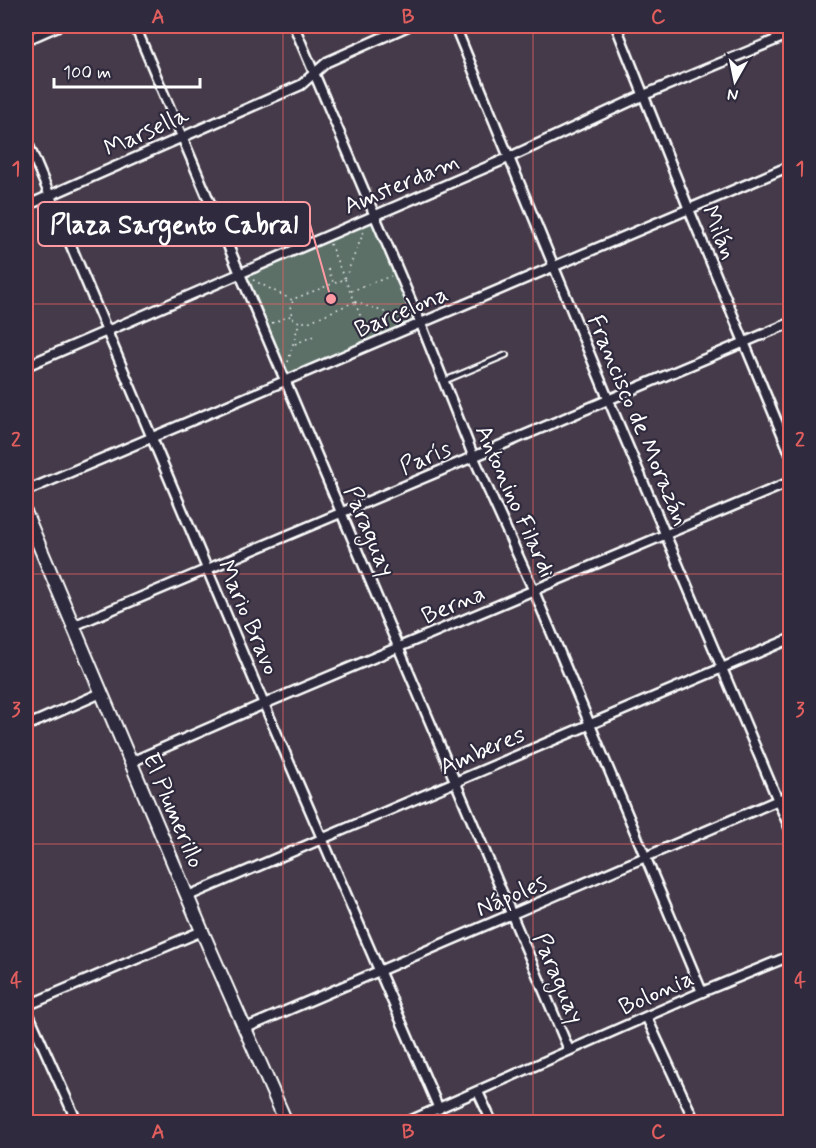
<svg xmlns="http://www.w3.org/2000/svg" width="816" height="1148" font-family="Mynerve,sans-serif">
<rect width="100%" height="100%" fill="#453a49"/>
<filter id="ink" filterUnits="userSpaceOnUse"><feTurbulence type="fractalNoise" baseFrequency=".0167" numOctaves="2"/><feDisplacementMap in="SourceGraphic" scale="12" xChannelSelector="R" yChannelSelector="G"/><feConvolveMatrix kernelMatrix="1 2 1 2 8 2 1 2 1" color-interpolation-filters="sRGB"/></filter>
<g filter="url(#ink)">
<!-- green -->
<polygon fill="#5b6f68" stroke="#adb7b4" stroke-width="1.5" points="375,216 421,324 285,382 240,273"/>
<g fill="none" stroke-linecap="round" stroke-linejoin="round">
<!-- lane casing -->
<g stroke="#fff" stroke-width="8">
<polyline id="lane" points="444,381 506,355"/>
</g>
<!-- street casing -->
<g stroke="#fff" stroke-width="13">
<g id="street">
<polyline points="135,26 569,1050"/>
<polyline points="294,26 421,324 474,458 534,591 702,992"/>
<polyline points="455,26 609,401 790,829"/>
<polyline points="616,26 688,207 790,453"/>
<polyline points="26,40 58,26"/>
<polyline points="26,139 264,704 439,1109"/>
<polyline points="26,206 301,85 327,62 408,26"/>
<polyline points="26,366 508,158 644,95 790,34"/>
<polyline points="26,491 790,166"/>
<polyline points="73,626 790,323"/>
<polyline points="26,726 101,693"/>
<polyline points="131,762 264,704 790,482"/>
<polyline points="188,896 790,639"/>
<polyline points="26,1006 202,931"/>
<polyline points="26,1008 77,1122"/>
<polyline points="647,1018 695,1122"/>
<polyline points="246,1028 790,795"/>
<polyline points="478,1092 492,1122"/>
<polyline points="407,1122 702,992 790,956"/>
</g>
</g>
<!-- secondary casing -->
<g stroke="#fff" stroke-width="16">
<polyline id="secondary" points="26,514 202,931 286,1122"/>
</g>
<!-- path -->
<g stroke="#fff" stroke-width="1.5" stroke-dasharray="1.5 4.5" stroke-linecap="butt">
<polyline points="330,244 344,278"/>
<polyline points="328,269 333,282"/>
<polyline points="345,278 365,229"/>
<polygon points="345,279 354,302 308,322 299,322 292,318 290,305 296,298"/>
<polyline points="253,280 292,300"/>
<polyline points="351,291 391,276"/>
<polyline points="355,302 405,319"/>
<polyline points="355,303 368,334"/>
<polyline points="272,323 290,316"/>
<polyline points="295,344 316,335"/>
<polyline points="288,362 299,323"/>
</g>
<!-- lane -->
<use href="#lane" stroke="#2f2a3d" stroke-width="4"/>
<!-- street -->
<use href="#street" stroke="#2f2a3d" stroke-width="8"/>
<!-- secondary -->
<use href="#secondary" stroke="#2f2a3d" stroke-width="12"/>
</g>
</g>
<!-- grid -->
<path fill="none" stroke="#e05e5e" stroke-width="1.5" stroke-opacity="0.55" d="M283 26V1122M533 26V1122M26 304H790M26 574H790M26 844H790"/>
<g text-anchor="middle" stroke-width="4.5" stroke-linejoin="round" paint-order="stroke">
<!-- street labels -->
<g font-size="24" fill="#fff" stroke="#2f2a3d">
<text transform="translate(146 131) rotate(-24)" y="8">Marsella</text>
<text transform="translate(401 183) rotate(-23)" y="8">Amsterdam</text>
<text transform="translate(720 232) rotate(67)" y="8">Milán</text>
<text transform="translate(401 311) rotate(-23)" y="8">Barcelona</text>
<text transform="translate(639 420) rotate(67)" y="8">Francisco de Morazán</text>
<text transform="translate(425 457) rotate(-23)" y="8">París</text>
<text transform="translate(516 501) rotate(66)" y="8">Antonino Filardi</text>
<text transform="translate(370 531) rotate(67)" y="8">Paraguay</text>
<text transform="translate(453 604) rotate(-23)" y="8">Berna</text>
<text transform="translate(249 617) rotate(67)" y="8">Mario Bravo</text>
<text transform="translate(482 750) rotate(-23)" y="8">Amberes</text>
<text transform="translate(174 810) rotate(67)" y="8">El Plumerillo</text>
<text transform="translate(511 895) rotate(-23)" y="8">Nápoles</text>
<text transform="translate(559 978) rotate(67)" y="8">Paraguay</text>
<text transform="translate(656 992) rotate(-24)" y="8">Bolonia</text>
</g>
</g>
<!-- callouts -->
<path fill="none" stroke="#ff9aa2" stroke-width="2" d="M331 299L310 224"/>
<circle fill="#ff9aa2" stroke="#2f2a3d" stroke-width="2" cx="331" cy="299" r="6"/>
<rect fill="#2f2a3d" stroke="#ff9aa2" stroke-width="2" x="38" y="202" width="272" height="44" rx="6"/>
<g font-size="26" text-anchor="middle" font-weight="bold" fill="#fff">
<text x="174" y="233">Plaza Sargento Cabral</text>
</g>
<!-- margin -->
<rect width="816" height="1148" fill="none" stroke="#2f2a3d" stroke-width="66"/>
<!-- north arrow -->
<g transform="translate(735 81) rotate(189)" stroke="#2f2a3d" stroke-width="4.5" paint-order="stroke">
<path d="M0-4.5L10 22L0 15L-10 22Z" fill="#ffffff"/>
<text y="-9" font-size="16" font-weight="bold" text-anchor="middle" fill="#ffffff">N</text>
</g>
<!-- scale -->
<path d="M54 78v9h146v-9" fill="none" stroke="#ffffff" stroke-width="3"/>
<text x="63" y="78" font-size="18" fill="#ffffff" stroke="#2f2a3d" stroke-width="4.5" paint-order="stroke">100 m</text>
<rect x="33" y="33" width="750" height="1082" fill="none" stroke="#e05e5e" stroke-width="2"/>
<g font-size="20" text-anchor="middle" font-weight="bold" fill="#e05e5e">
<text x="158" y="23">A</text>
<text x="408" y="23">B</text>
<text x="658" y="23">C</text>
<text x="16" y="175">1</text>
<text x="800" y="175">1</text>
<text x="16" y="446">2</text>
<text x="800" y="446">2</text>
<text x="16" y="716">3</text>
<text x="800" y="716">3</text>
<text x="16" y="987">4</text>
<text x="800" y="987">4</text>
<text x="158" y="1138">A</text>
<text x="408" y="1138">B</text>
<text x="658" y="1138">C</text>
</g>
</svg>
